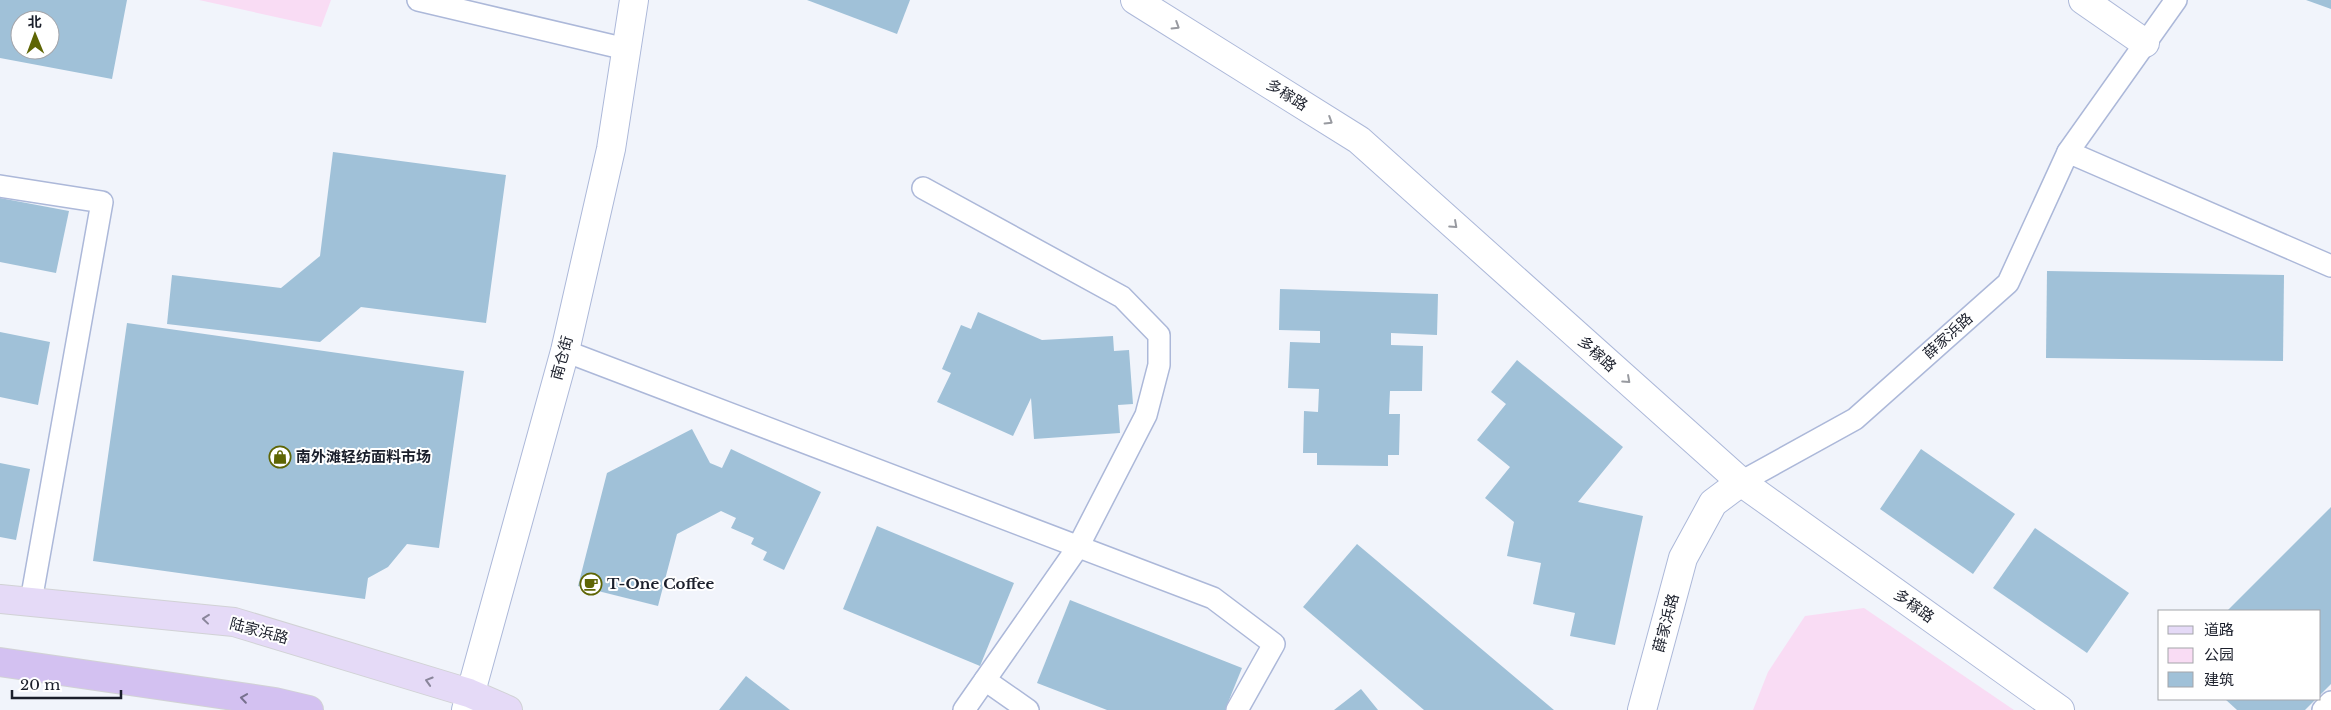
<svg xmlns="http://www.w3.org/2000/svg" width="2331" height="710" font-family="'Libre Baskerville','Noto Sans SC',serif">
<rect width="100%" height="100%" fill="#f1f4fb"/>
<!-- green -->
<g fill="#f9dcf4">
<polygon points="199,0 331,0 321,27"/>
<polygon points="1864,608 2014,710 1753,710 1768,672 1805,616"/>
</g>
<!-- building -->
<g fill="#a0c1d8" fill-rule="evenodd">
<path d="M0 0H127L112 79 0 58ZM20 20H50V50H20Z"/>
<polygon points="807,0 910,0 897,34"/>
<polygon points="2306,0 2331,0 2331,9"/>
<polygon points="333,152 506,175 486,323 361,307 320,342 167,324 172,275 281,288 320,256"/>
<polygon points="0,198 69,211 56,273 0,262"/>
<polygon points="2047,271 2284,275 2283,361 2046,358"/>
<polygon points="1280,289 1438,294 1437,335 1391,333 1391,345 1423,346 1422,391 1390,391 1389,414 1400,414 1399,455 1388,455 1388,466 1317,465 1317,453 1303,453 1304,411 1318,412 1319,389 1288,388 1290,342 1320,343 1320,331 1279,330"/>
<polygon points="978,312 1042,340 1113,336 1114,351 1129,350 1133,404 1118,405 1120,433 1034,439 1031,398 1013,436 937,402 951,373 942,369 961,325 971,329"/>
<polygon points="127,323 464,371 439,548 407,544 388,567 368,578 365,599 93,561"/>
<polygon points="0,332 50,342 38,405 0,397"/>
<polygon points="1517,360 1623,447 1578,502 1643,516 1615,645 1570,636 1575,613 1533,604 1541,563 1507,556 1514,522 1485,498 1510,467 1477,440 1506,404 1491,392"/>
<polygon points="692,429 710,463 722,468 731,449 821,492 784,570 763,560 767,552 751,544 754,538 731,528 736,518 721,511 677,534 658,606 578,586 607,473"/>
<polygon points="1921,449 2015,514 1973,574 1880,509"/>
<polygon points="0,463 30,469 16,540 0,537"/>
<polygon points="2331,507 2331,684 2320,695 2320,611 2227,611"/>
<polygon points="877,526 1014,583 980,666 843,609"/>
<polygon points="2035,528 2129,593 2087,653 1993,588"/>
<polygon points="1357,544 1554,710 1424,710 1303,607"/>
<polygon points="1070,600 1242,668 1225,710 1107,710 1037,683"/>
<polygon points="746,676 790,710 719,710"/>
<polygon points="1361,689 1378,710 1334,710"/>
<polygon points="2225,699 2316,699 2305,710 2237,710"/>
</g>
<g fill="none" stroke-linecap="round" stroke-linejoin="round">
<!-- lane casing -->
<g stroke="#acb8d9" stroke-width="24">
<g id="lane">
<polyline points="418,0 626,49"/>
<polyline points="2068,152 2176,0"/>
<polyline points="0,186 102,202 31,601"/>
<polyline points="923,188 1122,297 1159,335 1159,365 1146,415 1078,547 964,710"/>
<polyline points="565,351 1213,598 1274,644 1237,710"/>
<polyline points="1741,482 1855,419 2008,283 2068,152 2331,266"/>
<polyline points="985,680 1028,710"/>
<polyline points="2323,710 2331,702"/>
</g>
</g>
<!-- street casing -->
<g stroke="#acb8d9" stroke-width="30">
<g id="street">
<polyline points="1135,0 1359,140 1741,482 2060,710"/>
<polyline points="2083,0 2145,43"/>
<polyline points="466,710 565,351 611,149 634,0"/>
<polyline points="1642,710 1683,558 1713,503 1741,482"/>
</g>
</g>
<!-- primary casing -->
<g stroke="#d1d2d5" stroke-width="30">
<polyline id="primary" points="0,599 234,622 469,693 508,710"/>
</g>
<!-- highway casing -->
<g stroke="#d1d2d5" stroke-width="30">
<polyline id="highway" points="0,662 275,702 309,710"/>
</g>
<!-- lane -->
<use href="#lane" stroke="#fff" stroke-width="21"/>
<!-- street -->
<use href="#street" stroke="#fff" stroke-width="28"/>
<!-- primary -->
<use href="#primary" stroke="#e5daf7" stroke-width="28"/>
<!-- highway -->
<use href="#highway" stroke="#d3c1f1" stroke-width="28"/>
</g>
<!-- one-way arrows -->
<defs><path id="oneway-chevron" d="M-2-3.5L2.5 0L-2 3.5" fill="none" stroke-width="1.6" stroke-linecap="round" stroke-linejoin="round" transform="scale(1.25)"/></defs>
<g stroke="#989aa0">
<use href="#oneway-chevron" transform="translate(1176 26) rotate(32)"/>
<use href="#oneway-chevron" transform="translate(1329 121) rotate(32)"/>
<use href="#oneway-chevron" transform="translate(1454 225) rotate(42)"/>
<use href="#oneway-chevron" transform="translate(1627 380) rotate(42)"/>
</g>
<g stroke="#8a869b">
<use href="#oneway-chevron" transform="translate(206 619) rotate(-174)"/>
<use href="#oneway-chevron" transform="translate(429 681) rotate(-163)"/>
</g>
<use stroke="#77708e" href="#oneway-chevron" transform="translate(244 698) rotate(-172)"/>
<!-- icons -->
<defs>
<g id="shop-ring" transform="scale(1.125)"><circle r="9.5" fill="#fff" stroke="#5e6504" stroke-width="1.5"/><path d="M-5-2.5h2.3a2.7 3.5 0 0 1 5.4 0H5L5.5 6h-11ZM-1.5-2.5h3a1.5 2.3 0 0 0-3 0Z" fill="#5e6504"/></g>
<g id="cafe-ring" transform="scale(1.125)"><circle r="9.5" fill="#fff" stroke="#5e6504" stroke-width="1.5"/><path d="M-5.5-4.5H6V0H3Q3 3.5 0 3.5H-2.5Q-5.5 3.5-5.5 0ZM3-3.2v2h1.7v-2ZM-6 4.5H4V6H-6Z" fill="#5e6504"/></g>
</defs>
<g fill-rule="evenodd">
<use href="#shop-ring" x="280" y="457"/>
<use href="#cafe-ring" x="591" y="584"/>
</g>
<g text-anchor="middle" stroke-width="4" stroke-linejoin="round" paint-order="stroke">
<!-- street labels -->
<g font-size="15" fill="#1b1f2b" stroke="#fff">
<text transform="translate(1287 95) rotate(32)" y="5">多稼路</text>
<text transform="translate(1948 336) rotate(-42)" y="5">薛家浜路</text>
<text transform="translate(1597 354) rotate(42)" y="5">多稼路</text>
<text transform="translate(562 358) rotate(-75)" y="5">南仓街</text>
<text transform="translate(1914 606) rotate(36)" y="5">多稼路</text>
<text transform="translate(1666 623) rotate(-75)" y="5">薛家浜路</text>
<text transform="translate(259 631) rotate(15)" y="5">陆家浜路</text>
</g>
<!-- poi labels -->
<g font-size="15" font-weight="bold" fill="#1b1f2b" stroke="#fff" text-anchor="start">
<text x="296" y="462">南外滩轻纺面料市场</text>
<text x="607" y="589">T-One Coffee</text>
</g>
</g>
<!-- legend -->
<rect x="2158" y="610" width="162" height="90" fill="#ffffff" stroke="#a4a5aa"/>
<rect x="2168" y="626" width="25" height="8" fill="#e5daf7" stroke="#a4a5aa"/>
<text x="2204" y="635" font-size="15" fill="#1b1f2b">道路</text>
<rect x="2168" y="648" width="25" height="15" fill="#f9dcf4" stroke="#a4a5aa"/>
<text x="2204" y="660" font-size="15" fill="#1b1f2b">公园</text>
<rect x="2168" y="672" width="25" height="15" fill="#a0c1d8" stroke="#a4a5aa"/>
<text x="2204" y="685" font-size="15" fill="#1b1f2b">建筑</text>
<!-- north arrow -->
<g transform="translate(35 35) rotate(359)"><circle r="24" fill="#ffffff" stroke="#a4a5aa"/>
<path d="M0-4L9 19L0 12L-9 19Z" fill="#5e6504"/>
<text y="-8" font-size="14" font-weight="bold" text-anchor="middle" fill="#1b1f2b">北</text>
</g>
<!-- scale -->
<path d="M12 690v8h109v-8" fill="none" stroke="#1b1f2b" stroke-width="2.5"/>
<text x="20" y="690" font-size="15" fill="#1b1f2b" stroke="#ffffff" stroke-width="4" paint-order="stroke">20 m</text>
</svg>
